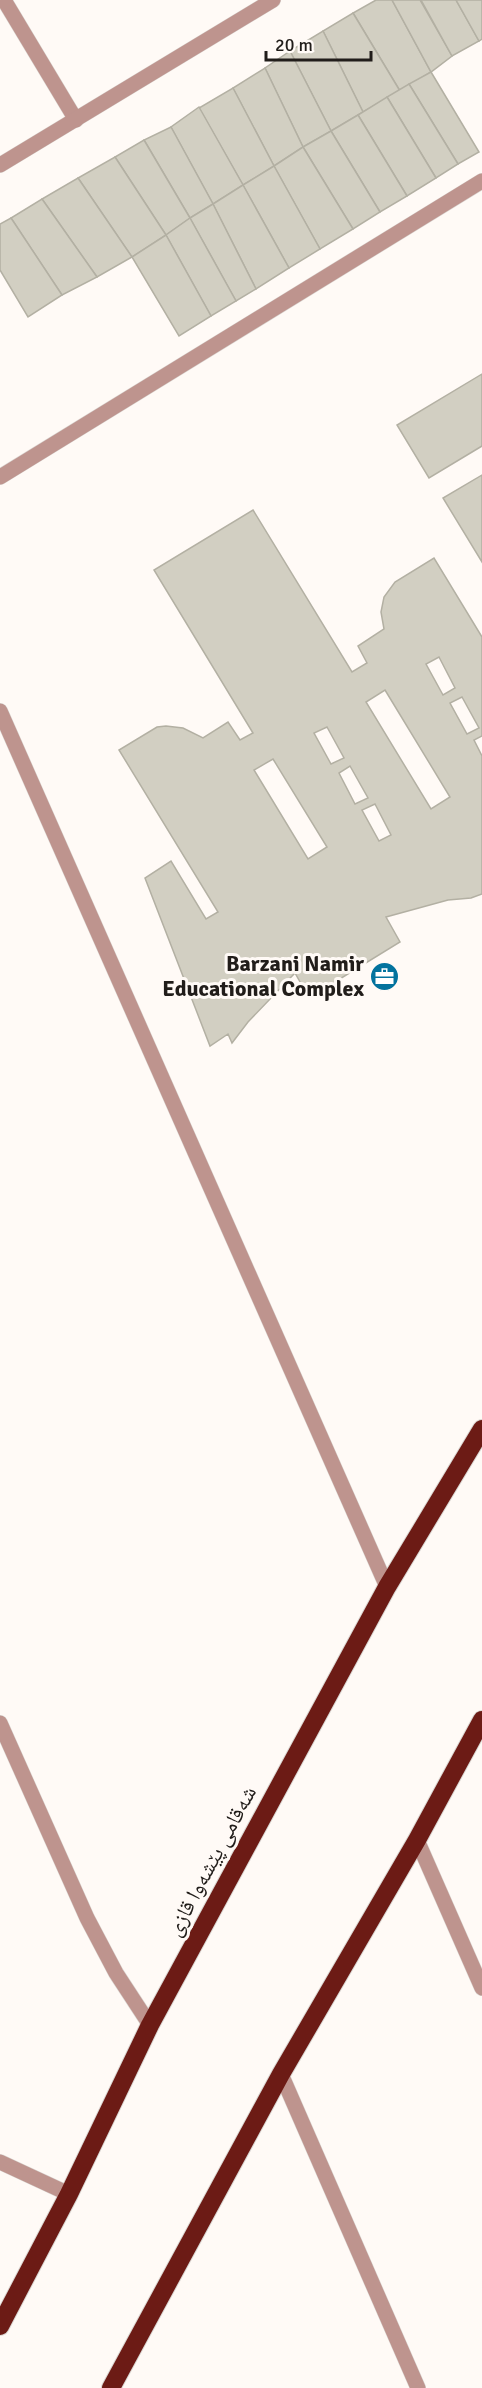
<svg xmlns="http://www.w3.org/2000/svg" width="482" height="2388" viewBox="0 0 482 2388" font-family="Signika,'Noto Naskh Arabic',sans-serif">
  <style>
    .building { fill: #d2cfc2; stroke: #b3b0a3; stroke-width: 1.5; fill-rule: evenodd }
    .lines { fill: none; stroke-linecap: round; stroke-linejoin: round }
    .lane-casing { stroke: #dbd7d3; stroke-width: 16 }
    .street-casing { stroke: #dbd7d3; stroke-width: 16 }
    .highway-casing { stroke: #dbd7d3; stroke-width: 20 }
    .lane { stroke: #be948e; stroke-width: 15 }
    .street { stroke: #be948e; stroke-width: 15 }
    .highway { stroke: #6c1b15; stroke-width: 18 }
    .labels { text-anchor: middle; dominant-baseline: central; stroke-width: 6; stroke-linejoin: round; paint-order: stroke }
    .poi-label { font-size: 22px; font-weight: bold; fill: #211d1a; stroke: #fffaf6; text-anchor: end }
    .street-label { font-size: 22px; fill: #211d1a; stroke: #fffaf6 }
  </style>
  <rect width="100%" height="100%" fill="#fffaf6"/>
  <g class="building">
    <path d="M376 0H392L431 72 400 91 353 13Z"/>
    <path d="M392 0H420L452 56 431 72Z"/>
    <path d="M421 0H456L479 41 452 56Z"/>
    <path d="M456 0H482V39L479 41Z"/>
    <path d="M353 13 400 91 363 112 323 31Z"/>
    <path d="M323 31 363 112 331 131 290 51Z"/>
    <path d="M290 51 331 131 303 147 265 68Z"/>
    <path d="M265 68 303 147 274 166 233 88Z"/>
    <path d="M431 72 479 152 458 164 409 84Z"/>
    <path d="M409 84 458 164 436 178 387 97Z"/>
    <path d="M233 88 274 166 243 185 199 108Z"/>
    <path d="M387 97 436 178 407 196 358 115Z"/>
    <path d="M199 107 243 185 213 204 171 127Z"/>
    <path d="M358 115 407 196 380 212 331 131Z"/>
    <path d="M171 127 213 204 190 218 144 140Z"/>
    <path d="M331 131 380 212 353 229 303 147Z"/>
    <path d="M144 140 190 218 166 235 115 157Z"/>
    <path d="M303 147 353 229 320 249 274 166Z"/>
    <path d="M115 157 166 235 132 257 78 178Z"/>
    <path d="M274 166 320 249 289 268 243 185Z"/>
    <path d="M78 178 132 257 97 277 42 199Z"/>
    <path d="M243 185 289 268 256 289 213 204Z"/>
    <path d="M42 199 97 277 62 295 11 218Z"/>
    <path d="M213 204 256 289 236 301 190 218Z"/>
    <path d="M11 218 62 295 28 317 0 270V224Z"/>
    <path d="M190 218 236 301 211 316 166 235Z"/>
    <path d="M166 235 211 316 179 336 132 257Z"/>
    <path d="M482 374V446L429 478 397 425Z"/>
    <path d="M482 475V562L443 498Z"/>
    <path d="M253 510 352 672 367 663 358 646 384 629 381 612 384 597 395 582 434 558 482 637V736L474 740 482 756V894L471 898 448 900 386 917 400 942 309 998 295 973 248 1022 232 1043 228 1034 210 1046 145 878 171 861 206 919 218 912 119 750 157 727 166 726 183 728 203 738 228 722 240 740 253 733 154 570ZM439 657 455 688 443 695 426 664ZM385 690 450 797 431 809 366 702ZM462 697 479 728 467 734 450 703ZM327 727 344 758 331 764 314 733ZM273 759 327 847 308 859 254 770ZM350 766 368 798 355 804 339 773ZM375 804 391 835 379 841 362 810Z"/>
  </g>
  <g class="lines">
    <defs>
      <path id="lane" d="M0 2162 69 2194"/>
      <g id="street">
        <path d="M4 0 76 120"/>
        <path d="M0 165 273 0"/>
        <path d="M0 477 482 181"/>
        <path d="M0 711 387 1587"/>
        <path d="M0 1723 87 1918 116 1973 150 2025"/>
        <path d="M417 1840 482 1988"/>
        <path d="M281 2074 418 2388"/>
      </g>
      <g id="highway">
        <path d="M0 2326 69 2194 150 2025 387 1587 482 1429"/>
        <path d="M111 2388 281 2074 417 1840 482 1720"/>
      </g>
    </defs>
    <use href="#lane" class="lane-casing"/>
    <use href="#street" class="street-casing"/>
    <use href="#highway" class="highway-casing"/>
    <use href="#lane" class="lane"/>
    <use href="#street" class="street"/>
    <use href="#highway" class="highway"/>
  </g>
  <defs>
    <symbol id="office-disc" viewBox="-11 -11 22 22"><circle r="9.5" fill="#03739e" stroke="#fffaf6"/><path d="M-6-3h4V-5.5h4V-3h4V5H-6ZM-1-4.5V-3h2v-1.5ZM-6 0V1H6V0Z" fill="#fff"/></symbol>
  </defs>
  <g fill-rule="evenodd">
    <use href="#office-disc" x="368" y="960" width="33" height="33"/>
  </g>
  <g class="labels">
    <g class="poi-label">
      <text x="364" y="963">Barzani Namir<tspan x="364" dy="25">Educational Complex</tspan></text>
    </g>
    <g class="street-label">
      <text transform="translate(211 1861) rotate(-62)">شەقامی پێشەوا قازی</text>
    </g>
  </g>
  <path d="M266 51v9h105v-9" fill="none" stroke="#211d1a" stroke-width="3"/>
  <text x="275" y="51" font-size="18" fill="#211d1a" stroke="#fffaf6" stroke-width="4.5" paint-order="stroke">20 m</text>
</svg>
